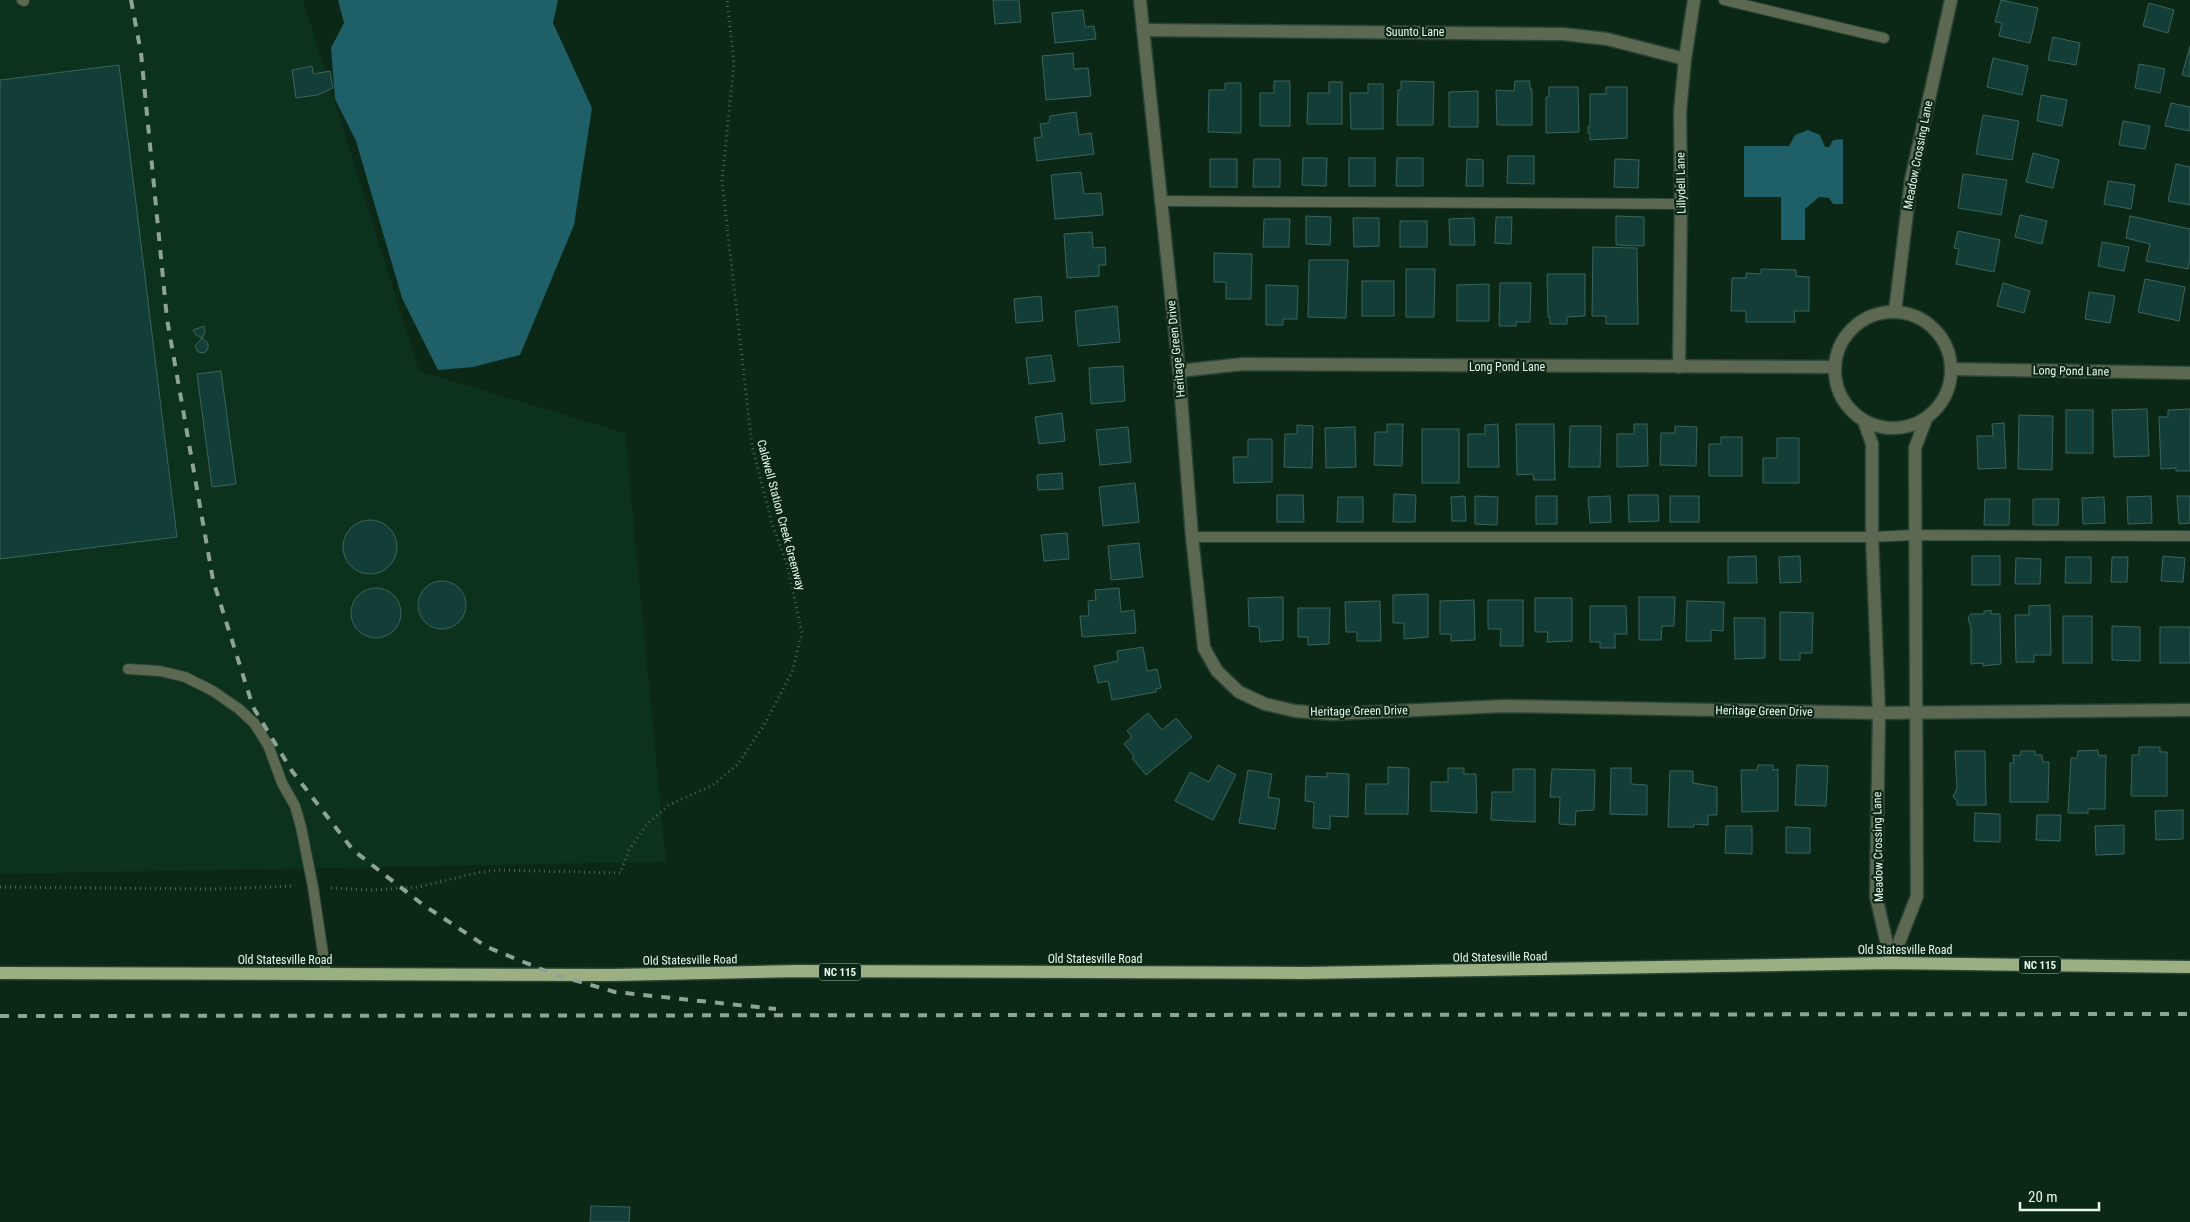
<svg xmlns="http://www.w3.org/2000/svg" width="2190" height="1222" viewBox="0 0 2190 1222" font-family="'Roboto Condensed',sans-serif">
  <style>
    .built { fill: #0c311c }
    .water { fill: #1f5f67 }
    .building { fill: #133d37; stroke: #3c645c }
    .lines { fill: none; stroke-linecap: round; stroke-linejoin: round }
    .service-casing { stroke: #2a4434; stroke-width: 12 }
    .minor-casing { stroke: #2a4434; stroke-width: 15 }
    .primary-casing { stroke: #2a4434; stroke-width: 15 }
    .path { stroke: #4d6657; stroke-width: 3; stroke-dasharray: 1 4; stroke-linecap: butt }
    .service { stroke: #5d6852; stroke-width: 10 }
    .minor { stroke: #5d6852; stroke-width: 12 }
    .primary { stroke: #9ab082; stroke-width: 12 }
    .rail { stroke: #8da395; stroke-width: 4; stroke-dasharray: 9 9; stroke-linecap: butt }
    .labels { text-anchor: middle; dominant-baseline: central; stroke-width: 4.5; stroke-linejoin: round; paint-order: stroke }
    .shield { fill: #0b2716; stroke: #a5b9ac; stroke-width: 1 }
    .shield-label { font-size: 11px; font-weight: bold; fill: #e7f8ec }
    .street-label { font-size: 12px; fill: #e7f8ec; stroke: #0b2716 }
  </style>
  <rect width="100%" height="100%" fill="#0b2716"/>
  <path class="built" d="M0 0H303L419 371 625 433 666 862 0 874Z"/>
  <g class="water">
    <path d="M338 0H558L553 23 592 108 574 225 520 355 473 367 438 370 402 298 356 141 335 99 331 48 344 23Z"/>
    <path d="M1808 130 1820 135 1825 147H1829L1833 140 1843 139V204H1833L1829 198 1819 197 1805 209V240H1781V197H1744V146H1789L1795 135Z"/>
  </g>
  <g class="building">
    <path d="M993 0H1019L1021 22 995 24Z"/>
    <path d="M2001 0 2038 8 2030 43 1999 36 2002 23 1995 22Z"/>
    <path d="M2149 3 2174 10 2168 33 2143 26Z"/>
    <path d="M1083 10 1085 27 1094 26 1096 39 1055 43 1052 13Z"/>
    <path d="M2053 37 2080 43 2076 65 2048 60Z"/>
    <path d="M2190 46V77L2182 75Z"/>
    <path d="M1073 53 1074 69 1088 68 1091 96 1046 100 1042 56Z"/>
    <path d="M1993 58 2028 66 2022 95 1987 87Z"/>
    <path d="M2139 64 2165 69 2160 93 2135 88Z"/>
    <path d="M119 65 177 537 0 559V80Z"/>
    <path d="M312 66 313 74 330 71 333 88 317 95 296 98 292 70Z"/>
    <path d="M1274 81H1290V126H1260V93H1274Z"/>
    <path d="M1401 81 1434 82 1433 125H1397L1398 90H1401Z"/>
    <path d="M1515 81H1530V89H1532V125H1497L1496 90 1514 91Z"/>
    <path d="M1329 82H1342V124H1307L1308 93H1329Z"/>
    <path d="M1225 83H1241V133L1208 132 1209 90H1225Z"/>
    <path d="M1368 84H1383V129H1351L1350 93H1368Z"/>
    <path d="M1549 87H1578L1579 132 1546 133V97H1549Z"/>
    <path d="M1606 87H1627V138L1590 140V133H1588V126H1590V94H1606Z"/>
    <path d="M1478 91V127H1449V92Z"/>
    <path d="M2041 95 2067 100 2062 126 2037 121Z"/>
    <path d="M2171 103 2190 107V131L2165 126Z"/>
    <path d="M1076 112 1079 135 1091 133 1094 154 1037 161 1034 138 1042 137 1040 124 1049 123 1050 116Z"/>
    <path d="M1983 115 2019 121 2012 160 1976 154Z"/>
    <path d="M2123 121 2150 126 2145 149 2119 145Z"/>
    <path d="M2033 153 2059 160 2053 188 2026 182Z"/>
    <path d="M1508 156H1534V184L1507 183Z"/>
    <path d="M1303 158H1327L1326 186 1302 185Z"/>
    <rect x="1349" y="158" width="26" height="28"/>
    <path d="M1397 158H1423V186H1396Z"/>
    <rect x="1210" y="159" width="27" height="28"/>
    <path d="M1254 159H1280V187H1253Z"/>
    <path d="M1467 159 1483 160V186H1466Z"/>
    <path d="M1615 159 1639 160 1638 188 1614 187Z"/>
    <path d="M2176 164 2190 167V205L2168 201Z"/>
    <path d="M1081 172 1084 194 1101 193 1103 215 1055 219 1051 175Z"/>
    <path d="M1963 174 2007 180 2001 215 1958 208Z"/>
    <path d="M2108 181 2135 185 2131 209 2104 204Z"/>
    <path d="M2020 215 2047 221 2042 244 2015 237Z"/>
    <path d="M1306 216 1331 217 1330 245 1306 244Z"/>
    <path d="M1616 216 1644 217V246L1616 245Z"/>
    <path d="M2130 216 2190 229V258L2188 269 2146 261 2150 244 2126 238Z"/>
    <path d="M1496 217H1512L1511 244 1495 243Z"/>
    <path d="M1353 218H1379V246L1354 247Z"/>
    <path d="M1474 218 1475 245H1450L1449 219Z"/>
    <path d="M1264 219H1290L1289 247H1263Z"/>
    <rect x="1400" y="221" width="27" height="26"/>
    <path d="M1958 231 2000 240 1994 272 1956 264 1959 249 1954 248Z"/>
    <path d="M1092 232 1093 248 1105 247 1106 265H1099V276L1067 278 1064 234Z"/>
    <path d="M2102 242 2129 247 2124 271 2098 266Z"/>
    <path d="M1593 247 1637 248 1638 324H1606V316H1592Z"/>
    <path d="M1214 253 1252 254 1251 299H1226V282H1214Z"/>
    <path d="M1309 260H1348L1346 318 1308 317Z"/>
    <path d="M1406 269H1435L1434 317H1406Z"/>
    <path d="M1761 269 1796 270V276L1809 277V311H1794L1795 322H1746V311H1731L1732 278H1746V273L1761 274Z"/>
    <path d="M1547 274H1585V316L1567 317V324H1550V317H1548Z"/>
    <path d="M2145 279 2185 287 2179 321 2138 312Z"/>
    <rect x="1362" y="281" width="32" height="35"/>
    <path d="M1500 283H1531L1530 322H1516V326H1499Z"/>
    <path d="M2003 283 2030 291 2024 313 1997 306Z"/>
    <path d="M1489 284V321H1457V285Z"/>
    <path d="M1266 285 1298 286 1297 319H1283V325H1266Z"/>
    <path d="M2089 292 2115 296 2110 323 2085 319Z"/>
    <path d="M1041 296 1043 321 1016 323 1014 299Z"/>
    <path d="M1117 306 1120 342 1078 346 1075 311Z"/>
    <path d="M204 326 205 332 202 338 196 335 193 330Z"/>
    <path d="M202 338 208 343V349L204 353 198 352 195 346Z"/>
    <path d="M1051 355 1055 381 1029 384 1026 358Z"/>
    <path d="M1123 366 1125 401 1091 404 1089 368Z"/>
    <path d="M221 371 236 484 212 487 197 374Z"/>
    <path d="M2147 409 2149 456 2114 457 2112 410Z"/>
    <path d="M2190 409V471H2176V468L2161 469 2159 417H2168V410Z"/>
    <rect x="2066" y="410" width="27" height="43"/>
    <path d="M1062 413 1065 441 1039 444 1035 417Z"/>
    <path d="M2019 415 2053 416 2052 470 2018 469Z"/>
    <path d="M2004 423 2006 468 1978 469 1977 436H1993L1992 424Z"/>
    <path d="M1387 424H1403L1402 466 1374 465 1375 432H1387Z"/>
    <path d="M1498 424 1499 467H1468V434H1485V425Z"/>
    <path d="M1516 424H1554L1555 480H1534L1533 474 1517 475Z"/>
    <path d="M1634 424H1647L1648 466 1617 467V434H1634Z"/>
    <path d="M1297 425 1313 426 1312 468 1284 467 1285 434H1297Z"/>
    <path d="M1570 426H1601L1600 467H1569Z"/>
    <path d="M1675 426 1697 427 1696 466 1660 465 1661 433H1675Z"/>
    <path d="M1128 427 1131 462 1100 465 1096 430Z"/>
    <path d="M1355 427 1356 467 1326 468 1325 428Z"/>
    <rect x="1422" y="429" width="37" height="54"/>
    <path d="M1721 437H1742V476H1709V444H1721Z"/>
    <path d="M1777 438H1799V483H1763V458H1777Z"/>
    <path d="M1248 439H1272V482L1234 483 1233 457H1248Z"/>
    <path d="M1062 473 1063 489 1038 490 1037 475Z"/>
    <path d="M1135 483 1139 522 1103 526 1099 487Z"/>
    <path d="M1394 494 1416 495 1415 522H1393Z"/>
    <path d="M1277 495H1303L1304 522H1277Z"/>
    <path d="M1628 495H1658L1659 521 1629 522Z"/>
    <path d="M1465 496 1466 521H1452L1451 497Z"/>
    <path d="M1475 496 1498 497 1497 525 1475 524Z"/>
    <rect x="1536" y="496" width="21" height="28"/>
    <path d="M1610 496 1611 522 1590 523 1588 497Z"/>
    <rect x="1670" y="496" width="29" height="26"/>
    <path d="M2151 496 2152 523 2128 524 2127 497Z"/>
    <path d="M2177 496H2190V523L2179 524Z"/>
    <path d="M1338 497H1363V522H1337Z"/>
    <path d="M2104 497 2105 523 2083 524 2082 498Z"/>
    <path d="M1985 499H2010L2009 525H1984Z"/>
    <path d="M2033 499H2059L2058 525H2033Z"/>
    <circle cx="370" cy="547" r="27"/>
    <path d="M1067 533 1069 559 1044 561 1041 535Z"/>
    <path d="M1139 543 1143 577 1111 580 1108 546Z"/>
    <path d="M1756 556 1757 583H1728V557Z"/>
    <path d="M1800 556 1801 582 1780 583 1779 557Z"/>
    <rect x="1972" y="556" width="28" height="29"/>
    <path d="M2163 556 2185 558 2183 582 2161 581Z"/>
    <path d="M2066 557H2091V583H2065Z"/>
    <path d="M2112 557H2128L2127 582H2111Z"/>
    <path d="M2016 558 2041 559 2040 584H2015Z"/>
    <circle cx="442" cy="605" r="24"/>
    <path d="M1119 588 1121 612 1134 610 1136 633 1082 637 1080 616H1089L1088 601 1096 600 1095 590Z"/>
    <circle cx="376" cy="613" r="25"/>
    <path d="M1428 594V637L1404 639V623H1393V595Z"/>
    <path d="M1283 597V640L1260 642 1259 627 1249 626 1248 598Z"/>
    <path d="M1639 597H1675L1674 626H1662L1661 640H1639Z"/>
    <path d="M1535 598H1572V641L1547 642 1548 632H1535Z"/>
    <path d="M1474 600 1475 640 1451 641V634H1440V601Z"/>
    <path d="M1488 600H1523V646H1500L1501 629H1488Z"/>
    <path d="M1380 601 1381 641H1357V632H1346L1345 602Z"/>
    <path d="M1687 601 1724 602 1723 631 1711 630V641H1686Z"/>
    <path d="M2050 605 2051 655H2034V662H2016L2015 615H2029V606Z"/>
    <path d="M1590 606H1626L1627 634H1615V648H1600V642H1590Z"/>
    <path d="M1298 608H1330L1329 644 1308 645V637H1298Z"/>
    <path d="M1991 610V614H2000L2001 664 1983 666V663L1971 664V628L1968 618 1971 614H1984V611Z"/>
    <path d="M1780 612 1813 613 1812 653H1800V660H1780Z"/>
    <rect x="2063" y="616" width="29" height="47"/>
    <path d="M1734 618H1765V658L1735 659Z"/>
    <path d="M2112 626 2140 627V661L2112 660Z"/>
    <rect x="2160" y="627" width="30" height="36"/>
    <path d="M1143 647 1147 671 1157 669 1161 688 1156 689V692L1112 700 1108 681 1098 683 1094 666 1118 661 1117 651Z"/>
    <path d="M1148 713 1162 730 1176 718 1192 737 1146 775 1132 758 1134 756 1124 744 1132 737 1127 731Z"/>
    <path d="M2139 747H2160V752H2167V796H2131L2132 755H2139Z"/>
    <path d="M2098 750 2099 756 2106 755 2105 809H2088V813H2068L2071 758H2077L2078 751Z"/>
    <path d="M1955 751H1985L1986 805H1957V801L1953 797 1957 788Z"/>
    <path d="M2021 751H2035V755H2042L2043 762H2049L2048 802H2010V763H2014L2013 755 2020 756Z"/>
    <path d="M1218 765 1236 775 1213 820 1175 801 1190 772 1209 782Z"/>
    <path d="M1758 765H1773V770L1778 769V811L1742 812 1741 770H1757Z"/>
    <path d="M1797 765 1828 766 1826 806 1795 805Z"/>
    <path d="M1388 767 1409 768 1408 814H1365L1366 784H1388Z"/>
    <path d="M1448 768H1464V774H1476L1477 813 1431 811V782H1448Z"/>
    <path d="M1611 768H1631V784L1647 785V815L1610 814Z"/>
    <path d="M1513 769H1535V822L1491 820 1492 792H1513Z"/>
    <path d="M1552 769 1595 770 1594 810 1576 811 1575 825 1559 824 1560 797H1550Z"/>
    <path d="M1248 770 1272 774 1268 797 1280 799 1275 829 1239 823Z"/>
    <path d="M1670 771H1693V783L1717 787V815H1708V825L1694 824V827H1668Z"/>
    <path d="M1327 773 1349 774 1348 817 1330 816V829L1313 828 1314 802 1305 801 1306 776 1327 777Z"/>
    <path d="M2183 810V839L2156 840 2155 811Z"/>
    <path d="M1975 813 2000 814V842L1974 841Z"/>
    <path d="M2037 815H2061L2060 841 2036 840Z"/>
    <path d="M2124 825V854L2096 855 2095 826Z"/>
    <path d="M1726 826H1752V854L1725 853Z"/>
    <path d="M1786 827 1810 828V853H1786Z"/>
    <path d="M591 1206 630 1207 629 1222H590Z"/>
  </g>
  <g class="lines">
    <defs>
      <g id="service">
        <path d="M22 0 24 1"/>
        <path d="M1724 0 1884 38"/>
        <path d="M1160 201 1681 204"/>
        <path d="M1192 537H1872L1914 535 2190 536"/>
        <path d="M128 669 160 671 185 677 213 691 239 709 254 723 268 745 282 783 295 806 301 827 313 887 326 974"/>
      </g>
      <g id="minor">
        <path d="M1140 0 1179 371 1192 537 1204 648 1217 671 1239 692 1265 704 1295 711 1332 714 1504 706 1879 713 2190 710"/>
        <path d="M1143 30 1563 34 1607 39 1685 59"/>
        <path d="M1895 311 1911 180 1951 0"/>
        <circle cx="1893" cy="370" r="58"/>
        <path d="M1679 367 1681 204 1680 112 1685 59 1694 0"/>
        <path d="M1952 369 2190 373"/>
        <path d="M1179 371 1243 364 1834 367"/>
        <path d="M1864 421 1872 444V537L1879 713 1876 896 1891 962"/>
        <path d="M1891 963 1917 896 1915 448 1926 419"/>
      </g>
      <path id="primary" d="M0 973 613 975 798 971 1304 973 1891 963 2190 967"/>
    </defs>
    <use href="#service" class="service-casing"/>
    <use href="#minor" class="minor-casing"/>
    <use href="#primary" class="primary-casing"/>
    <g class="path">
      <path d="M0 887 211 889 295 886"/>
      <path d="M331 888 373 890 419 887 476 873 498 870 620 873 629 850 647 824 669 805 713 785 738 764 764 725 792 672 802 633 787 564 772 524 752 446 722 181 734 63 727 0"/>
    </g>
    <use href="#service" class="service"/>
    <use href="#minor" class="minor"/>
    <use href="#primary" class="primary"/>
    <g class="rail">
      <path d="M131 0 141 53 167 319 213 580 253 707 292 771 353 850 422 904 487 947 553 974 615 992 776 1009"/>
      <path d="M0 1016 2190 1014"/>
    </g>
  </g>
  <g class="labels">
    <g class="shield">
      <rect x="2019" y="956.5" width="42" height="17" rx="4"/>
      <rect x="819" y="963.5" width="42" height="17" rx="4"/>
    </g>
    <g class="shield-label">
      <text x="2040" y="965">NC 115</text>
      <text x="840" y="972">NC 115</text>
    </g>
    <g class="street-label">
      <text x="1415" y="32">Suunto Lane</text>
      <text transform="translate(1918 155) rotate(-79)">Meadow Crossing Lane</text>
      <text transform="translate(1681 183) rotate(-91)">Lillydell Lane</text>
      <text transform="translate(1176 349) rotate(-96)">Heritage Green Drive</text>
      <text x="1507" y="367">Long Pond Lane</text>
      <text transform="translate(2071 371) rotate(1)">Long Pond Lane</text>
      <text transform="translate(781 515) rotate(75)">Caldwell Station Creek Greenway</text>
      <text transform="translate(1359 711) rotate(-1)">Heritage Green Drive</text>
      <text transform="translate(1764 711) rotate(1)">Heritage Green Drive</text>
      <text transform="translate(1878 847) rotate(-91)">Meadow Crossing Lane</text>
      <text x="1905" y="950">Old Statesville Road</text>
      <text transform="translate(1500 957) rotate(-1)">Old Statesville Road</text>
      <text x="1095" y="959">Old Statesville Road</text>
      <text x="285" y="960">Old Statesville Road</text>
      <text transform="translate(690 960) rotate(-1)">Old Statesville Road</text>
    </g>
  </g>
  <path d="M2020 1202v8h79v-8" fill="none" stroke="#e7f8ec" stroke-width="2.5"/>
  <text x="2028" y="1202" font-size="15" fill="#e7f8ec" stroke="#0b2716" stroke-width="4" paint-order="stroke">20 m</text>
</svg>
